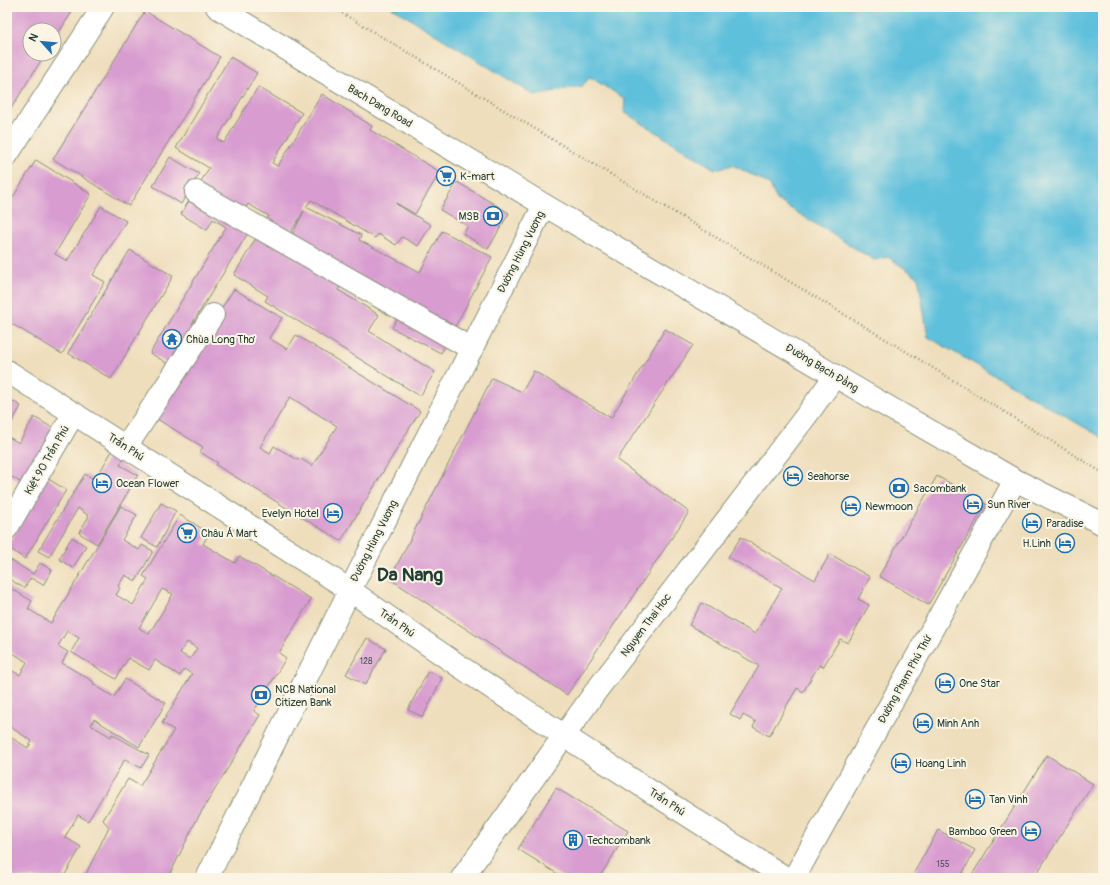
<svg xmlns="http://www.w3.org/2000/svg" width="1110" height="885" viewBox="0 0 1110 885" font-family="Pangolin,sans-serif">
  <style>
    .water { fill: #5ec0dc; stroke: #3e7e88 }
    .building { fill: #d89cd0; fill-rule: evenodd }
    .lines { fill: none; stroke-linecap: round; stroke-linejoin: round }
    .minor-casing { stroke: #868e78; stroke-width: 24 }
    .major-casing { stroke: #868e78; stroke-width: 24 }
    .path { stroke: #868e78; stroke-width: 2.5; stroke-dasharray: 1 3; stroke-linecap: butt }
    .minor { stroke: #fff; stroke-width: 22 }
    .major { stroke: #fff; stroke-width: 22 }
    .labels { text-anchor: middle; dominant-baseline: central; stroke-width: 4; stroke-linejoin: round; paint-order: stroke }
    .number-label { font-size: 9px; fill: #4d555b }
    .street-label { font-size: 11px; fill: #1f3d34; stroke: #fcf5e5 }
    .poi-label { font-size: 11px; fill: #1f3d34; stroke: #fcf5e5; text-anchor: start }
    .town-label { font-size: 19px; font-weight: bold; fill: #1f3d34; stroke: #fcf5e5 }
  </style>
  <rect width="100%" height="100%" fill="#fcf5e5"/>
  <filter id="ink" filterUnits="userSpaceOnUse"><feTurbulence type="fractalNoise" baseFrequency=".025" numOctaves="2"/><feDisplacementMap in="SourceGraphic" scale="8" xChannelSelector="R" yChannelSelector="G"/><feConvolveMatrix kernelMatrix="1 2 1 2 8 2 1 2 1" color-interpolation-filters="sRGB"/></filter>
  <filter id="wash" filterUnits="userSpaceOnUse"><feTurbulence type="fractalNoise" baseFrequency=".012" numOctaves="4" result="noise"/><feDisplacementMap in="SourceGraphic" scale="16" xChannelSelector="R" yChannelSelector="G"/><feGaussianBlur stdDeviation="0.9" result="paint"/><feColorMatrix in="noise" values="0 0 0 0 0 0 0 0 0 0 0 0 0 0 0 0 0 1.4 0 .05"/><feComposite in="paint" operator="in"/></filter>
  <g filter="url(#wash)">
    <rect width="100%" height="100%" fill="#eedebc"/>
    <path class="water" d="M391 7H1103V438L928 337 918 277 888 257 874 260 777 200 769 184 733 165 715 169 624 112 625 99 590 77 582 86 534 95Z"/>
    <g id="blocks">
      <g class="building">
        <path d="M7 7H75L54 40V30H30V54H45L7 115Z"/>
        <path d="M145 11 220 57 129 206 53 159Z"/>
        <path d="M230 57 257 73 217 139 224 143 258 87 302 113 272 163 278 166 322 94 372 126 370 130 440 172 415 214 396 203V204L431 225 418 246 402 237 396 245 378 234 375 238 311 200 306 207 361 235 359 240 420 272 442 231 492 257 441 353 392 328 403 307 290 239 304 211 284 243 345 279 338 290 379 315 369 331 435 372 420 396 265 301 268 296 234 275 269 216 248 204 243 212 256 220 192 324 194 325 170 365 150 353 226 227 213 219 207 230 181 214 209 168 176 148Z"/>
        <path d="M170 157 199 174 181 204 153 186Z"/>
        <path d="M36 160 91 194 55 254 67 261 101 206 126 221 93 275 105 282 62 354 7 321V207Z"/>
        <path d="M457 182 509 213 488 249 463 234 468 226 440 210Z"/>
        <path d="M130 250 173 276 111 379 68 353Z"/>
        <path d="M234 289 282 318 269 338 287 349 296 335 420 411 341 541 216 465 218 463 200 452 203 447 152 416ZM290 397 337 426 312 466 300 458 298 460 274 446 270 453 260 447Z"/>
        <path d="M665 329 693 345 617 460 689 512 567 695 390 579 492 378 522 392 534 371 611 418Z"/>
        <path d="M7 398 21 406 7 431Z"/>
        <path d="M34 417 58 431 25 485 7 474V436L19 443Z"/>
        <path d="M112 451 124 458 120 465 138 475 97 544 79 533 89 516 78 508 49 557 38 551 85 474 95 480Z"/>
        <path d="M42 475 66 490 25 559 7 547 18 528Z"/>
        <path d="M937 476 986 504 928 605 879 576Z"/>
        <path d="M161 503 176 511 157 547 141 538Z"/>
        <path d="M121 506 137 515 122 540 139 550 142 545 153 551 136 581 125 575 118 586 120 588 116 595 133 605 148 579 143 576 180 515 209 533 203 544 235 563 239 556 311 599 279 653 286 658 254 711 260 715 197 819 168 878H84L109 827 103 820 128 779 140 786 174 730 162 723 192 674 184 669 180 676 155 660 149 670 128 658 116 679 71 652 79 638 67 631 58 646 68 652 62 663 94 682 93 684 114 697 125 679 166 703 139 747 94 719 91 725 111 737 112 734 149 755 141 768 125 759 88 821 78 815 65 837 81 847 63 878H7V775L11 768 7 766V735L28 748 32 741 7 725V668L20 675 27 662 7 649V643L11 637 7 635V586L32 601 28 609 51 623ZM162 589 173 594 149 634 139 628ZM187 642 197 648 190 659 180 653Z"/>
        <path d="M72 537 86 546 73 568 59 559Z"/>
        <path d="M741 537 815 580 830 554 870 577 858 599 869 605 848 643 840 639 823 667 819 665 803 692 797 688 769 736 753 727 756 722 743 715 740 720 730 714 759 666 689 625 702 603 755 634 782 588 728 557Z"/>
        <path d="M9 559 33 574 40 563 52 570 43 585 31 578 24 588 7 578V562Z"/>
        <path d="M367 638 386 649 365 685 346 674Z"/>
        <path d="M428 671 442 678 423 717 408 710Z"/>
        <path d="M1047 755 1093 784 1034 878H970Z"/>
        <path d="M556 788 628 831 599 878H564L518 849Z"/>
        <path d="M938 830 975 850 960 878H911Z"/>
      </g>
    </g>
  </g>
  <g filter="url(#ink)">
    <use href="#blocks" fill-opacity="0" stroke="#868e78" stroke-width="1"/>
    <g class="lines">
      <defs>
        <g id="minor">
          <path d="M7 155 103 7"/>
          <path d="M196 192 472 349"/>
          <path d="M126 447 213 315"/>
          <path d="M7 528 74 413"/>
          <path d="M207 878 350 590 544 205"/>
          <path d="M462 878 596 691 806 416 835 376"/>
          <path d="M794 878 1015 480"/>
        </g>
        <g id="major">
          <path d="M217 7 544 205 871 397 1015 480 1103 524"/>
          <path d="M7 371 350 590C491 691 639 784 786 878"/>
        </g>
      </defs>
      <use href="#minor" class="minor-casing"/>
      <use href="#major" class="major-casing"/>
      <path class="path" d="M332 7 917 358 1103 473"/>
      <use href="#minor" class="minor"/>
      <use href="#major" class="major"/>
    </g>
  </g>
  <defs>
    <symbol id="supermarket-ring" viewBox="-11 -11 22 22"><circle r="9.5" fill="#fcf5e5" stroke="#1f6fb2" stroke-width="1.5"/><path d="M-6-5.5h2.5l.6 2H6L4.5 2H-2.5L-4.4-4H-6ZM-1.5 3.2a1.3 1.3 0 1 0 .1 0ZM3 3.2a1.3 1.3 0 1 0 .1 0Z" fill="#1f6fb2"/></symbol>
    <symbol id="bank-ring" viewBox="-11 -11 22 22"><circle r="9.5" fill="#fcf5e5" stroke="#1f6fb2" stroke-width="1.5"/><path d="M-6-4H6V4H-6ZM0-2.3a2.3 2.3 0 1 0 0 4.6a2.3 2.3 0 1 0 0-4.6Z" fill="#1f6fb2"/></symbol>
    <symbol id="temple-ring" viewBox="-11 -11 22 22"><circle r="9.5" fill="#fcf5e5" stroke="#1f6fb2" stroke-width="1.5"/><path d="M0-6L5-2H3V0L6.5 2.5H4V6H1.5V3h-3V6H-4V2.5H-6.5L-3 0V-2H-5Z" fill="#1f6fb2"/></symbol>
    <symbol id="hotel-ring" viewBox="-11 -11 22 22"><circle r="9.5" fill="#fcf5e5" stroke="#1f6fb2" stroke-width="1.5"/><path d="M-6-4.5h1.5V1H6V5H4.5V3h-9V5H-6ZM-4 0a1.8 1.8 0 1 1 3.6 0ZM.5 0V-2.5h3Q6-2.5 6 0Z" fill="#1f6fb2"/></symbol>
    <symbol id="building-ring" viewBox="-11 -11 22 22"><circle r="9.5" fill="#fcf5e5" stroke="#1f6fb2" stroke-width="1.5"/><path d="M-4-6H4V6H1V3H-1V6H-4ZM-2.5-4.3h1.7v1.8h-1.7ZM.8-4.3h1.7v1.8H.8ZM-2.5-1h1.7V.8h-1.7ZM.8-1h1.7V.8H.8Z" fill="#1f6fb2"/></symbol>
  </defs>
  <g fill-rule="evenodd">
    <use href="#supermarket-ring" x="435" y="165" width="22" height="22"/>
    <use href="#bank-ring" x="482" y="205" width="22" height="22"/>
    <use href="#temple-ring" x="161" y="328" width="22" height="22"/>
    <use href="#hotel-ring" x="782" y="465" width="22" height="22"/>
    <use href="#hotel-ring" x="91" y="472" width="22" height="22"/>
    <use href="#bank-ring" x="888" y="477" width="22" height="22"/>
    <use href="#hotel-ring" x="962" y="493" width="22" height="22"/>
    <use href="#hotel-ring" x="840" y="495" width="22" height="22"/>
    <use href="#hotel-ring" x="322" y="502" width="22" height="22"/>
    <use href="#hotel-ring" x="1021" y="512" width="22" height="22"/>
    <use href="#supermarket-ring" x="176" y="522" width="22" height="22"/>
    <use href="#hotel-ring" x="1054" y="532" width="22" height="22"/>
    <use href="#hotel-ring" x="934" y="672" width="22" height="22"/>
    <use href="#bank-ring" x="250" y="684" width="22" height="22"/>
    <use href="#hotel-ring" x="912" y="712" width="22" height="22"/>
    <use href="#hotel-ring" x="890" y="752" width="22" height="22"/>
    <use href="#hotel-ring" x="964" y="788" width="22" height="22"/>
    <use href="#hotel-ring" x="1020" y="820" width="22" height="22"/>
    <use href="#building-ring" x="562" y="829" width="22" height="22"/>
  </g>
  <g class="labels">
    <g class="number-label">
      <text x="366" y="661">128</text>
      <text x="943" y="864">155</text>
    </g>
    <g class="street-label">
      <text transform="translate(380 106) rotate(31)">Bach Dang Road</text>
      <text transform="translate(521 252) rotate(-63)">Đường Hùng Vương</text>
      <text transform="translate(822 368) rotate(31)">Đường Bạch Đằng</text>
      <text transform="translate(126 447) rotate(33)">Trần Phú</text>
      <text transform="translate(47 460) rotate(-60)">Kiệt 90 Trần Phú</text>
      <text transform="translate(374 541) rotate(-63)">Đường Hùng Vương</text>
      <text transform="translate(397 623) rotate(35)">Trần Phú</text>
      <text transform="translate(646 625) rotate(-53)">Nguyen Thai Hoc</text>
      <text transform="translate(905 679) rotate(-61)">Đường Phạm Phú Thứ</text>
      <text transform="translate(667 802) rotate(33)">Trần Phú</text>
    </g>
    <g class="poi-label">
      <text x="460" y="176">K-mart</text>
      <text x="479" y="216" text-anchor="end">MSB</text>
      <text x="186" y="339">Chùa Long Thơ</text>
      <text x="807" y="476">Seahorse</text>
      <text x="116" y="483">Ocean Flower</text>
      <text x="913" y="488">Sacombank</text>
      <text x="987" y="504">Sun River</text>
      <text x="865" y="506">Newmoon</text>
      <text x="319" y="513" text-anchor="end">Evelyn Hotel</text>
      <text x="1046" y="523">Paradise</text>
      <text x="201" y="533">Châu Á Mart</text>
      <text x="1051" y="543" text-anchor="end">H.Linh</text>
      <text x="959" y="683">One Star</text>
      <text x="275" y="689">NCB National<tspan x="275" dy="13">Citizen Bank</tspan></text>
      <text x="937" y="723">Minh Anh</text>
      <text x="915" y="763">Hoang Linh</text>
      <text x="989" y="799">Tan Vinh</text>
      <text x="1017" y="831" text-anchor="end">Bamboo Green</text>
      <text x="587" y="840">Techcombank</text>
    </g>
    <g class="town-label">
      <text x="410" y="575">Da Nang</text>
    </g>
  </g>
  <rect width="1110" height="885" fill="none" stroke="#fcf5e5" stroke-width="24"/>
  <g transform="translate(42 42) rotate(297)"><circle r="19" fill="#fcf5e5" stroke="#a4ab9e"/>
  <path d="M0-3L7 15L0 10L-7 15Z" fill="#1f6fb2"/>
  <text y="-6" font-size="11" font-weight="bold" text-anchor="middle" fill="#1f3d34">N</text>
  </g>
</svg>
